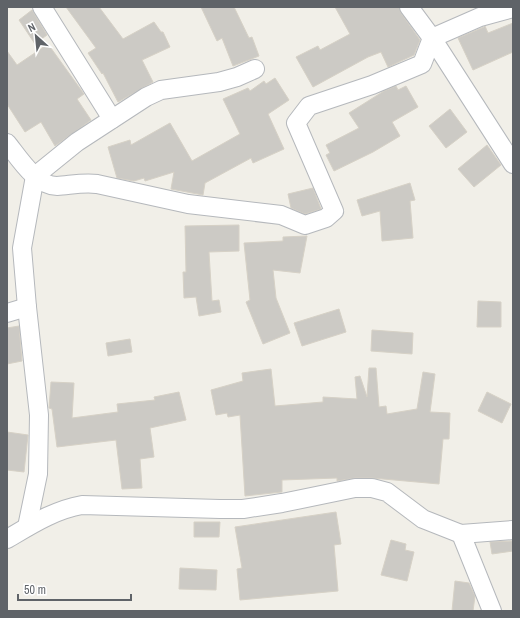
<svg xmlns="http://www.w3.org/2000/svg" width="520" height="618" viewBox="0 0 520 618" font-family="'Archivo Narrow',sans-serif">
  <style>
    .building { fill: #cccac5; stroke: #d6d1c6 }
    .lines { fill: none; stroke-linecap: round; stroke-linejoin: round }
    .minor-casing { stroke: #b5b8bc; stroke-width: 20 }
    .minor { stroke: #fff; stroke-width: 18 }
  </style>
  <rect width="100%" height="100%" fill="#f1efe8"/>
  <g class="building">
    <path d="M66 7H99L123 39 154 22 161 32H163L170 47 142 60 153 82 118 102 103 73 102 74 88 53 96 48Z"/>
    <path d="M201 7H234L249 38 252 37 259 56 233 66 222 38 217 41Z"/>
    <path d="M335 7H399L401 13 420 40 414 55 388 67 381 52 368 57 313 87 296 57 318 46 320 50 350 34Z"/>
    <path d="M32 10 47 35 35 44 19 20Z"/>
    <path d="M513 23V52L473 70 458 38 484 27 485 26 488 33Z"/>
    <path d="M48 44 84 94 77 99 91 120 55 146 41 122 25 132 7 104V51L17 65Z"/>
    <path d="M275 78 289 100 268 114 284 149 253 163 251 158 205 183 203 195 171 189 174 172 145 181 144 178 134 181 117 178 108 147 130 140 131 145 170 123 192 161 240 134 223 99 248 88 250 91 264 81 266 84Z"/>
    <path d="M396 86 398 90 406 86 418 107 392 122 400 136 373 152 334 171 326 155 330 153 326 145 359 128 349 113 384 91Z"/>
    <path d="M450 109 467 132 446 148 429 126Z"/>
    <path d="M487 145 501 165 474 187 458 169Z"/>
    <path d="M410 183 415 200 410 201 413 238 382 241 380 211 362 216 357 200Z"/>
    <path d="M313 188 321 209 305 214 291 208 288 194Z"/>
    <path d="M239 225V251L209 252 212 301 219 300 221 312 199 316 196 297 184 298 183 272H186L185 226Z"/>
    <path d="M307 236 300 273 273 270 276 298 290 333 263 344 246 302 250 300 244 243 283 241V237Z"/>
    <path d="M478 301 501 302V327H477Z"/>
    <path d="M339 309 346 332 302 346 294 323Z"/>
    <path d="M19 326 22 361 7 364V328Z"/>
    <path d="M372 330 413 333 412 354 371 351Z"/>
    <path d="M130 339 132 352 108 356 106 343Z"/>
    <path d="M369 368H376L379 407 386 406 387 414 417 409 423 372 435 374 430 412 450 413 449 439H443L439 484 372 478H355L337 481V478L282 480V492L245 496 240 415 228 417 227 413 216 415 211 390 243 381 242 373 271 369 275 406 323 402V397L357 399 355 377 360 376 367 397Z"/>
    <path d="M51 382 74 383 72 418 118 412 117 404 155 400 154 397 179 392 186 420 150 428 154 457 140 459 142 488 122 489 116 440 57 447 52 409 49 408Z"/>
    <path d="M487 392 511 404 502 423 478 411Z"/>
    <path d="M7 432 28 435 24 472 7 470Z"/>
    <path d="M336 512 341 544 334 545 338 591 240 600 237 569 242 568 235 527Z"/>
    <path d="M194 522H220L219 537H194Z"/>
    <path d="M391 540 406 544 405 550 414 552 407 581 381 575Z"/>
    <path d="M513 541V551L492 554 490 542Z"/>
    <path d="M180 568 217 570 216 590 179 589Z"/>
    <path d="M455 581 469 583 475 596 473 611H452Z"/>
  </g>
  <g class="lines">
    <defs>
      <g id="minor">
        <path d="M42 7 112 119"/>
        <path d="M409 7 432 38 480 17 513 8"/>
        <path d="M7 143C19 158 36 186 57 186 71 185 84 182 97 184L188 204 281 215 305 225 326 218 334 211 296 123 309 106 372 85 422 64 432 38 513 164"/>
        <path d="M7 313 27 307"/>
        <path d="M27 527 38 474 39 415 27 307 22 248 35 176 77 142 146 97 161 90 219 82 237 77 255 69"/>
        <path d="M461 534 492 611"/>
        <path d="M7 539C31 525 54 510 82 505L220 509H243L282 503 355 488H372L387 492 423 519 461 534 513 530"/>
      </g>
    </defs>
    <use href="#minor" class="minor-casing"/>
    <use href="#minor" class="minor"/>
  </g>
  <rect width="520" height="618" fill="none" stroke="#5f6368" stroke-width="16"/>
  <g transform="translate(36 36) rotate(333)" stroke="#ffffff" stroke-width="3" paint-order="stroke">
  <path d="M0-3L7 15L0 10L-7 15Z" fill="#5f6368"/>
  <text y="-6" font-size="11" font-weight="bold" text-anchor="middle" fill="#5f6368">N</text>
  </g>
  <path d="M18 594v6h113v-6" fill="none" stroke="#5f6368" stroke-width="2"/>
  <text x="24" y="594" font-size="12" fill="#5f6368" stroke="#ffffff" stroke-width="3" paint-order="stroke">50 m</text>
</svg>
